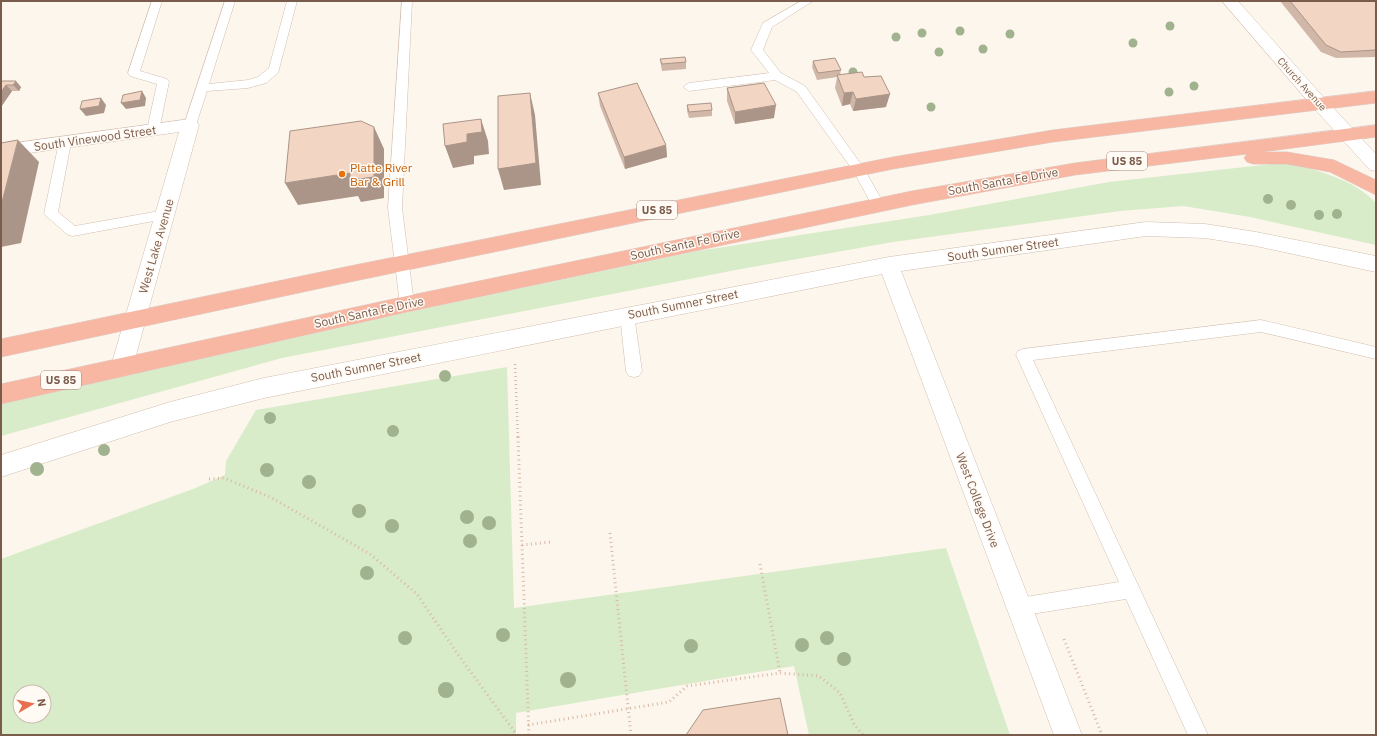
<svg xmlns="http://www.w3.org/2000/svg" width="1377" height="736" viewBox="0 0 1377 736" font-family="'IBM Plex Sans',sans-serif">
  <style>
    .green { fill: #d8ecc9; fill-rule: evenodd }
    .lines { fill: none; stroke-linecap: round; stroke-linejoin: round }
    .lane-casing { stroke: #d1beb0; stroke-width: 1 }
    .street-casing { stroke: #d1beb0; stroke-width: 1 }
    .secondary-casing { stroke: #d6c0b0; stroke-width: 1 }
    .highway-casing { stroke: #dad1cd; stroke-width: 1 }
    .path-far1 { stroke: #d9b8a5; stroke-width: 2.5; stroke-dasharray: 1 3; stroke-linecap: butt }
    .path { stroke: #d9b8a5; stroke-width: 3; stroke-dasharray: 1 3.5; stroke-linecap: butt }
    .lane { fill: #fff; fill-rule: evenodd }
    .street { fill: #fff; fill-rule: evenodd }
    .secondary { fill: #fff; fill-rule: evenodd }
    .highway { fill: #f7b7a3; fill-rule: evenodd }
    .tree { fill: #a0b28e }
    .wall { fill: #d1b7a8 }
    .shaded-wall { fill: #aa9588 }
    .building { fill: #f3d5c3; stroke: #aa9588 }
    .food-dot { fill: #e8710a; stroke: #fffaf3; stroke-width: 1.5 }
    .labels { text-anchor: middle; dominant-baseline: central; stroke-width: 3; stroke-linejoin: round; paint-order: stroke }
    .far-street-label { font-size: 10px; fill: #7a5c4d; stroke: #fffaf3 }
    .shield { fill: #fffaf3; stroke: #a28b7f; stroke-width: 1 }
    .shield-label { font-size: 11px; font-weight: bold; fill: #7a5c4d }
    .street-label { font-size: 12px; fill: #7a5c4d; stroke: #fffaf3 }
    .food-label { font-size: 12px; fill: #c56008; stroke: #fffaf3; text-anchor: start }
  </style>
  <rect width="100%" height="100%" fill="#fdf6ec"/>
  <g class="green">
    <path d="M1289 162C1319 172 1354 179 1376 203V245L1250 217 1183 206 1120 211 893 242 741 269 282 358 1 436V404L418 310 698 251 929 215 1109 182Z"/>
    <path d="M507 367 514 608 946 548 1010 735H809L794 666 516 713V735H1V559L193 489 225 475 226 461 256 410ZM20 692H44V716H20Z"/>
  </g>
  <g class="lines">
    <defs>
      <g id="lane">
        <path d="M152 1H162L140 71 167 79 169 82 159 130 157 133H149L147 130 157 84 130 76 128 73Z"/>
        <path d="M225 1H235L209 84 248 80 258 77 269 68 287 1H297L278 73 266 83 248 88 207 91 196 125 194 128H186L184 125Z"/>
        <path d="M402 1H412L402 208 414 304 412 308 407 310 402 308 400 304 388 208Z"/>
        <path d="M801 1H813L772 27 763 50 781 73 805 86 863 167 884 204 883 207H873L854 172 797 92 775 80 689 91 683 87 689 83 769 73 751 50 763 23Z"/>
        <path d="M65 138 69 139 71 142 58 212 75 226 165 210 170 212 172 215 170 218 73 236 68 235 44 214 59 142 61 139Z"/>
        <path d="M627 309 632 311 634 315 642 371 639 376 634 377 629 376 626 371 620 315 622 311Z"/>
        <path d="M1261 320 1376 347V359L1261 332 1033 360 1208 735H1188L1126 599 1019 616 1013 613 1010 607 1013 601 1019 598 1119 582 1016 355 1018 351 1023 349Z"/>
      </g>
      <g id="street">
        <path d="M1222 1H1238L1325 99 1328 103 1325 107 1319 109 1313 107Z"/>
        <path d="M190 119 196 121 199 125 133 366 130 373 122 375 114 373 111 366 179 132 1 157V145Z"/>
        <path d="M1146 222 1205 224 1256 232 1376 256V272L1256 246 1205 238 1146 236 901 271 1082 735H1054L882 274 264 398 170 422 1 477V455L170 402 264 378 889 257Z"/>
      </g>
      <path id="secondary" d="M1319 97 1325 99 1376 154V171L1370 170 1313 107 1310 103 1313 99Z"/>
      <g id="highway">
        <path d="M1376 91V103L1053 142 893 169 345 283 1 357V339L345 267 893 157 1053 130Z"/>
        <path d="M1376 125V137L1262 152H1287L1334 160 1376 180V195L1330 172 1287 164H1253L1247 162 1244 158 1247 154 1075 175 912 205 407 312 1 404V384L407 296 912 191 1075 163Z"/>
      </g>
    </defs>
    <use href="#lane" class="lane-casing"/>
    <use href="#street" class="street-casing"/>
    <use href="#secondary" class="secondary-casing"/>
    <use href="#highway" class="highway-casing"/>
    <path class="path-far1" d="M515 364 518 438"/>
    <g class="path">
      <path d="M518 437 529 735"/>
      <path d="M209 479 224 478 270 497 370 554 417 594 459 656 517 735"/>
      <path d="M610 533 631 735"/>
      <path d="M522 545 551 542"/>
      <path d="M760 564 780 673"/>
      <path d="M1064 639 1102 735"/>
      <path d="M528 725 669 702 687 686 780 673 819 676 840 693 854 724 863 735"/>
    </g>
    <use href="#lane" class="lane"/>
    <use href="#street" class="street"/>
    <use href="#secondary" class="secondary"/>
    <use href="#highway" class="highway"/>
  </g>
  <g class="tree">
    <circle cx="1170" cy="26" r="4.5"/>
    <circle cx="960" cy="31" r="4.5"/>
    <circle cx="922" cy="33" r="4.5"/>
    <circle cx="1010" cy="34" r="4.5"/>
    <circle cx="896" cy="37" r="4.5"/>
    <circle cx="1133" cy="43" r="4.5"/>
    <circle cx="983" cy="49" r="4.5"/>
    <circle cx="939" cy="52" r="4.5"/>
    <circle cx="853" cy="72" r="4.5"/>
    <circle cx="1194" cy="86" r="4.5"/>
    <circle cx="1169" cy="92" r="4.5"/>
    <circle cx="931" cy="107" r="4.5"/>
    <circle cx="1268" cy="199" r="5"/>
    <circle cx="1291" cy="205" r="5"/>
    <circle cx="1337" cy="214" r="5"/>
    <circle cx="1319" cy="215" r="5"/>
    <circle cx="445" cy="376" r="6"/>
    <circle cx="270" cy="418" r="6"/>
    <circle cx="393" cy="431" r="6"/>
    <circle cx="104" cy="450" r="6"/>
    <circle cx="37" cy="469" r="7"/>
    <circle cx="267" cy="470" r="7"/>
    <circle cx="309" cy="482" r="7"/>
    <circle cx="359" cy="511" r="7"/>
    <circle cx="467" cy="517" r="7"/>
    <circle cx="489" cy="523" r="7"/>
    <circle cx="392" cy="526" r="7"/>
    <circle cx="470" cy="541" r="7"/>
    <circle cx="367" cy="573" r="7"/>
    <circle cx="503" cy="635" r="7"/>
    <circle cx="405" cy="638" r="7"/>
    <circle cx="827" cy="638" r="7"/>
    <circle cx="802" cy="645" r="7"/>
    <circle cx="691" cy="646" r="7"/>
    <circle cx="844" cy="659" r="7"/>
    <circle cx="568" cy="680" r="8"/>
    <circle cx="446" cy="690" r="8"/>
  </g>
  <g class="wall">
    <path d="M1280 1H1376V57L1336 58 1321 52Z"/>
    <path d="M660 59 686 62V69L662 71 661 66Z"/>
    <path d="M813 61 841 70 840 75 864 77 886 107 853 111 850 104 842 106 835 88 837 77 817 80 812 67Z"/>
    <path d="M1 81 21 87 19 91H12L1 107Z"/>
    <path d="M727 88 774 118 735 124 727 101Z"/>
    <path d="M598 93 666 145 667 157 625 169 600 106Z"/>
    <path d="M687 105 712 110V116L689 118 687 111Z"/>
  </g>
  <g class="shaded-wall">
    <path d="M16 81 21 87 19 91 13 85Z"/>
    <path d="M6 85 12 91 1 107V92Z"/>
    <path d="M142 91 146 98 145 106 126 109 121 103Z"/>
    <path d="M853 92 850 104 842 106 844 93Z"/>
    <path d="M530 93 535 115 541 185 504 190 498 169Z"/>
    <path d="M890 94 886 107 853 111 856 99Z"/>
    <path d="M101 98 106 105 104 113 86 116 80 109Z"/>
    <path d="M776 105 774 118 735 124V112Z"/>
    <path d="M481 119 488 141 489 154 474 156V164L453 168 445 146Z"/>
    <path d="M374 127 384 149V198L361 202 358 196 298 205 285 183 350 173Z"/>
    <path d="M18 140 39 162 21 243 1 247V206Z"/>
    <path d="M666 145 667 157 625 169 624 157Z"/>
  </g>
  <g class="building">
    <path d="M1290 1H1376V50L1341 52 1326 45Z"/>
    <path d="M685 57 686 62 662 64 660 59Z"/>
    <path d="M835 58 841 70 818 73 813 61Z"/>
    <path d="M862 72 864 77 881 76 890 94 856 99 853 92 844 93 837 75Z"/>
    <path d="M1 81H16L13 85H6L1 92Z"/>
    <path d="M637 83 666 145 624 157 598 93Z"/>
    <path d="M764 83 776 105 735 112 727 88Z"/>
    <path d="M142 91 140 100 121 103 123 95Z"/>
    <path d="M530 93 536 163 498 169V96Z"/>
    <path d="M101 98 99 106 80 109 82 101Z"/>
    <path d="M711 103 712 110 689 112 687 105Z"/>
    <path d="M481 119 482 132 467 134V142L445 146 443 124Z"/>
    <path d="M361 121 374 127V177L350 180V173L285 183 290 131Z"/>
    <path d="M18 140 1 206V143Z"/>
    <path d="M780 698 788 735H686L703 710Z"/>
  </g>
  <circle class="food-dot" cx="342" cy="174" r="4"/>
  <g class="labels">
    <g class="far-street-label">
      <text transform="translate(1302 84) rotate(48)">Church Avenue</text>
    </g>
    <g class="shield">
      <rect x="1107" y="152" width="40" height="18" rx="3"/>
      <rect x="637" y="201" width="40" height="18" rx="3"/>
      <rect x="41" y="371" width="40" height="18" rx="3"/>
    </g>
    <g class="shield-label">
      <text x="1127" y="161">US 85</text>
      <text x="657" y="210">US 85</text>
      <text x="61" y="380">US 85</text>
    </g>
    <g class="street-label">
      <text transform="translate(95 138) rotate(-8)">South Vinewood Street</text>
      <text transform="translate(1003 181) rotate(-10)">South Santa Fe Drive</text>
      <text transform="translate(685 244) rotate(-12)">South Santa Fe Drive</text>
      <text transform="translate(156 246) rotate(-74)">West Lake Avenue</text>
      <text transform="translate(1003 249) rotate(-8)">South Sumner Street</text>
      <text transform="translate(683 304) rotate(-11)">South Sumner Street</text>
      <text transform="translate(369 312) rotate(-12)">South Santa Fe Drive</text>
      <text transform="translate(366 367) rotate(-11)">South Sumner Street</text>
      <text transform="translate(978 500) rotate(69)">West College Drive</text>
    </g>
    <g class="food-label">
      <text x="350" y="167">Platte River<tspan x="350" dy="14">Bar &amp; Grill</tspan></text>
    </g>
  </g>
  <rect width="1377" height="736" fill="none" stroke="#7a5c4d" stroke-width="4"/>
  <g transform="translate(32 704) rotate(81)"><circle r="19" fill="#fffaf3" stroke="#cabbb1"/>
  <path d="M0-3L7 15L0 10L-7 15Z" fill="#e76f51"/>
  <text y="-6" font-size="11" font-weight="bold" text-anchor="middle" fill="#7a5c4d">N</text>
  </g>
</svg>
